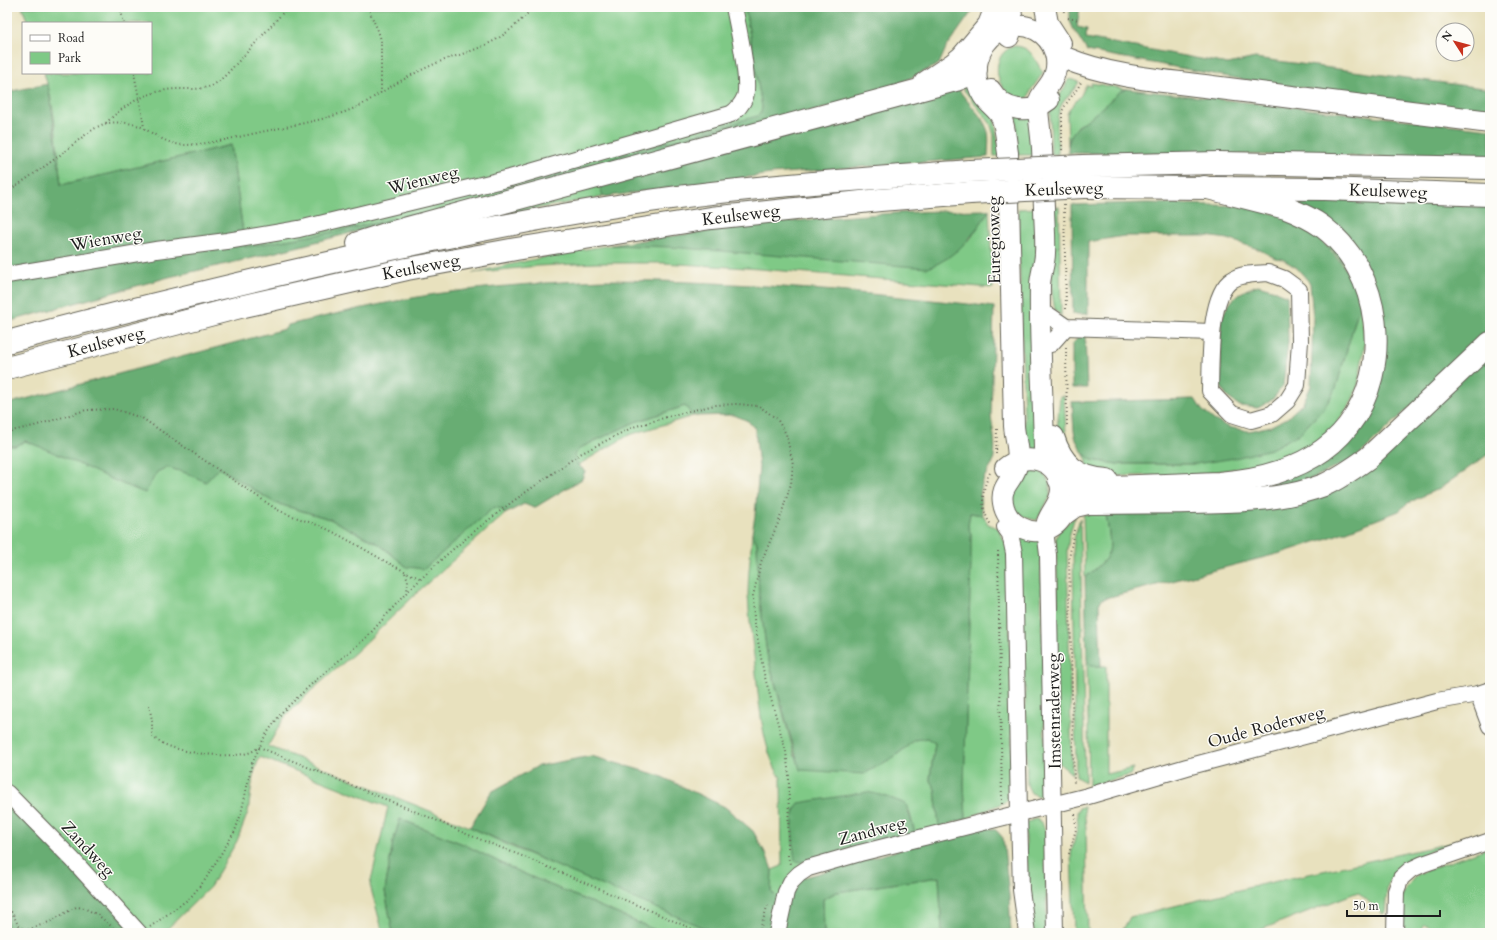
<svg xmlns="http://www.w3.org/2000/svg" width="1497" height="940" viewBox="0 0 1497 940" font-family="Cardo,serif">
  <style>
    .green { fill: #7fc986; stroke: #4e7251 }
    .forest { fill: #67ad73; stroke: #426448 }
    .lines { fill: none; stroke-linecap: round; stroke-linejoin: round }
    .minor-casing { stroke: #636155; stroke-width: 18 }
    .major-casing { stroke: #636155; stroke-width: 22 }
    .highway-casing { stroke: #636155; stroke-width: 24 }
    .path { stroke: #636155; stroke-width: 2; stroke-dasharray: 1 3; stroke-linecap: butt }
    .minor { stroke: #fff; stroke-width: 16 }
    .major { stroke: #fff; stroke-width: 20 }
    .highway { stroke: #fff; stroke-width: 22 }
    .highway-bridge-casing { stroke: #636155; stroke-width: 24; stroke-linecap: butt }
    .highway-bridge { stroke: #fff; stroke-width: 22 }
    .labels { text-anchor: middle; dominant-baseline: central; stroke-width: 3; stroke-linejoin: round; paint-order: stroke }
    .street-label { font-size: 17px; fill: #1c1c1c; stroke: #fdfcf7 }
  </style>
  <rect width="100%" height="100%" fill="#fdfcf7"/>
  <filter id="ink" filterUnits="userSpaceOnUse"><feTurbulence type="fractalNoise" baseFrequency=".025" numOctaves="2"/><feDisplacementMap in="SourceGraphic" scale="8" xChannelSelector="R" yChannelSelector="G"/><feConvolveMatrix kernelMatrix="1 2 1 2 8 2 1 2 1" color-interpolation-filters="sRGB"/></filter>
  <filter id="wash" filterUnits="userSpaceOnUse"><feTurbulence type="fractalNoise" baseFrequency=".012" numOctaves="4" result="noise"/><feDisplacementMap in="SourceGraphic" scale="16" xChannelSelector="R" yChannelSelector="G"/><feGaussianBlur stdDeviation="0.9" result="paint"/><feColorMatrix in="noise" values="0 0 0 0 0 0 0 0 0 0 0 0 0 0 0 0 0 1.4 0 .05"/><feComposite in="paint" operator="in"/></filter>
  <g filter="url(#wash)">
    <rect width="100%" height="100%" fill="#e8e1be"/>
    <g class="green">
      <path d="M22 7H745L762 107 761 113 757 117 558 173 544 178 538 187 421 215H409L344 230 245 247 231 145 61 185C57 148 56 108 44 73H151V23H28Z"/>
      <path d="M1015 46C1033 47 1035 61 1043 73L1031 90 1028 98C996 103 985 54 1015 46Z"/>
      <path d="M970 79 994 115 1000 156H994V135L990 123 960 85Z"/>
      <path d="M1070 79 1079 82C1074 91 1067 96 1062 104 1054 118 1058 138 1058 154H1051L1050 113 1052 106 1064 89 1067 81Z"/>
      <path d="M1091 83 1127 89 1121 91 1090 118 1078 126 1069 139 1068 146 1067 114 1070 108 1081 95 1086 85 1091 86Z"/>
      <path d="M1031 113 1035 155H1018L1016 115Z"/>
      <path d="M599 183 603 197 417 229Z"/>
      <path d="M1051 207H1059L1061 316 1055 310 1052 293Z"/>
      <path d="M1036 208 1040 450 1025 453 1018 209Z"/>
      <path d="M989 210 993 288 747 268 663 263H596L537 266 472 273 563 253 611 245 956 251 971 238Z"/>
      <path d="M1360 303 1365 343 1358 385 1352 401 1332 431 1308 450 1288 459 1266 464 1193 475 1112 476 1087 468V460L1083 453 1092 460 1117 464H1195L1299 434 1324 408 1336 388Z"/>
      <path d="M1060 396H1064L1066 435 1071 447 1079 460 1080 465 1057 430Z"/>
      <path d="M685 406 693 416 629 435 578 465 573 455 580 448 635 422Z"/>
      <path d="M25 441 48 449 127 486 167 467 186 473 219 468 275 503 330 519 379 544 407 567 424 568 494 507 502 509 505 514 422 588 357 651 312 690 284 718 268 746 470 827 512 847 716 933H662L513 869 463 844 400 819 393 842 385 891 393 933H383L370 885 388 807 260 757 256 766 253 777 248 812 237 841 210 887 163 933H7V446H16Z"/>
      <path d="M1026 468 1040 471 1047 478 1050 485V497L1037 520C1022 519 1007 507 1013 490 1016 483 1022 475 1026 468Z"/>
      <path d="M1105 508C1106 519 1112 542 1109 552 1105 563 1093 570 1085 578L1083 515Z"/>
      <path d="M970 513 983 515 988 524 998 528 1008 549 1013 791 1009 798 1005 802 966 819 964 785 971 535 968 526Z"/>
      <path d="M1075 516 1069 537 1067 552 1072 774 1061 765 1059 762 1053 635 1058 602 1056 538 1059 531Z"/>
      <path d="M1080 518 1085 776V782L1076 777 1073 553 1074 539Z"/>
      <path d="M1016 532 1040 537 1046 793 1039 796 1031 793 1027 785 1024 637 1017 572Z"/>
      <path d="M752 533 757 543 759 594 767 654 795 757H894L915 740 927 738 935 743 930 778 935 789 939 827 915 833 909 810 795 809 793 839 803 862 781 901 771 891 772 870 782 866 781 778C761 749 759 698 755 664 752 641 749 617 748 594 748 574 751 553 752 533Z"/>
      <path d="M1087 662 1092 666H1106V774L1134 768 1130 775 1089 786Z"/>
      <path d="M1084 806 1086 829 1088 933H1074L1071 854 1078 825 1077 812 1079 808Z"/>
      <path d="M1036 819C1041 821 1044 825 1045 831L1047 933H1031L1025 824 1027 822Z"/>
      <path d="M1469 839C1445 847 1395 857 1388 885 1386 893 1386 904 1385 913L1382 914 1358 892 1252 933H1121L1130 917 1259 885Z"/>
      <path d="M1490 847V933H1440L1424 924 1418 933H1404L1401 898 1406 888 1417 874Z"/>
      <path d="M939 877 942 933H824L823 899 837 892Z"/>
    </g>
    <g class="forest">
      <path d="M745 7H975L946 48 939 64 880 93 538 187 544 178 558 173 757 116 761 113 762 107Z"/>
      <path d="M1070 7H1080L1077 27 1087 29 1086 38 1228 64 1255 58 1490 89V114L1240 79 1087 51 1073 28 1070 21Z"/>
      <path d="M48 84 54 124 61 185 231 145 245 247 344 230 409 215H421L257 257 169 277 7 322V92Z"/>
      <path d="M956 85C964 100 982 114 987 129 990 135 988 149 988 157L771 174 603 197 599 183Z"/>
      <path d="M1127 89 1490 129V159L1287 155 1068 153C1068 131 1077 128 1092 116 1102 108 1111 99 1121 91Z"/>
      <path d="M1288 198 1397 202 1490 207V329L1448 367 1423 395 1356 458 1289 489 1236 488 1353 431 1377 303Z"/>
      <path d="M1148 203 1243 206 1284 216 1312 232 1324 243 1343 265 1357 288 1360 303 1336 388 1324 408 1299 434 1271 449 1235 458 1195 464H1117L1092 460 1083 453 1076 440 1074 431 1072 402 1195 399 1202 410 1214 420 1228 427 1248 431 1271 426 1287 418 1303 403 1311 386 1313 318 1310 283 1297 268 1282 259 1275 258 1258 249 1228 239 1205 236H1124L1088 242V314H1073L1072 205Z"/>
      <path d="M989 210C974 236 956 257 928 268L671 247 611 245C735 226 862 211 989 210Z"/>
      <path d="M605 280C735 281 865 292 994 307L991 416C993 430 997 448 993 462 991 467 988 471 985 476 979 489 979 502 983 515L970 513 968 526 971 535V563L964 785 966 819 939 827 935 789 930 778 935 743 927 738 915 740 894 757 864 774 800 770 767 654 759 594 757 543 752 533 755 516 759 467 755 429 748 421 734 415 693 416 685 406 635 422 580 448 574 455 578 465 585 471 582 479 534 508 524 504 505 514 502 509 494 507 424 569 407 567 379 544 330 519 275 503 219 468 206 482 186 473 167 467 157 472 145 493C104 478 66 456 25 441L16 446H7V404L285 329 288 325C339 313 390 301 442 293 496 286 550 282 605 280Z"/>
      <path d="M1258 285 1272 289 1287 296 1288 342 1283 386 1272 400 1258 408 1240 406 1227 397 1221 386V320C1228 301 1239 291 1258 285Z"/>
      <path d="M1085 335 1087 388H1072V344L1077 339 1076 336Z"/>
      <path d="M1490 351V453L1442 487 1408 503 1399 511 1331 537 1281 553 1102 599 1099 604 1101 666H1091L1087 661 1085 578C1093 570 1105 563 1109 552 1112 541 1106 519 1105 508L1315 494Z"/>
      <path d="M591 756 658 775 725 807 753 831 767 856 772 870 771 891 781 901 774 933H716L568 871 470 827 491 792 538 766Z"/>
      <path d="M867 792 885 796 906 804 915 833 803 862 795 861C793 844 789 817 799 803Z"/>
      <path d="M7 801 135 933H7Z"/>
      <path d="M400 819 463 844 513 869 662 933H393L385 891 393 842Z"/>
      <path d="M982 826 996 830 1003 838 1009 895 1011 933H942L939 877 837 892 823 899 824 933H781L784 902 802 878Z"/>
    </g>
  </g>
  <g filter="url(#ink)">
    <g class="lines">
      <defs>
        <g id="minor">
          <path d="M1268 273 1284 279 1299 290 1300 341 1297 385 1287 401 1272 414 1251 420 1232 414 1210 391C1211 365 1208 295 1232 280 1242 273 1257 274 1268 273Z"/>
          <path d="M7 275 156 250 227 241 299 229 510 178 731 114C737 110 742 104 745 97 750 80 738 27 734 7"/>
          <path d="M1050 316 1066 327 1212 332"/>
          <path d="M1051 344 1066 327"/>
          <path d="M1005 527 1010 534 1014 553 1019 813 1021 890 1027 933"/>
          <path d="M1045 530 1048 555 1055 933"/>
          <path d="M1478 694 1490 726"/>
          <path d="M7 793 73 860 139 933"/>
          <path d="M777 933 786 892 791 882 799 874 808 868 860 853 1088 796 1187 767 1437 701 1478 694 1490 690"/>
          <path d="M1395 933 1396 891 1401 878 1410 870 1423 864 1490 841"/>
        </g>
        <g id="major">
          <path d="M1045 7 1048 23 1061 43"/>
          <path d="M1009 37 1013 26 1011 7"/>
          <path d="M991 90C1004 112 1030 115 1049 100"/>
          <path d="M1052 467 1046 458 1044 448C1043 394 1039 340 1040 286 1040 275 1045 264 1045 253 1046 237 1044 222 1044 207 1043 187 1043 168 1042 148 1041 135 1039 122 1038 109 1037 97 1045 92 1051 82 1062 64 1055 40 1036 30 1024 23 1009 25 998 32 977 45 970 75 983 96 988 104 997 109 1001 117 1006 128 1006 142 1008 153L1014 426C1015 439 1021 457 1016 469 1011 482 1000 487 1003 503 1006 524 1031 538 1050 528 1057 525 1061 519 1065 513"/>
          <path d="M1005 468C1026 451 1059 459 1061 489 1061 503 1051 510 1047 522"/>
        </g>
        <g id="highway">
          <path d="M1065 58C1112 78 1169 81 1220 88 1310 100 1400 110 1490 122"/>
          <path d="M925 83 952 65 962 57 989 25 996 7"/>
          <path d="M1083 166 1218 163 1490 168"/>
          <path d="M1084 187 1325 189 1490 195"/>
          <path d="M358 243 389 233 956 80 969 75 976 69"/>
          <path d="M7 342C100 317 195 294 289 272 398 247 507 223 617 206 734 187 852 180 970 171"/>
          <path d="M7 368 244 306 407 269 516 249 711 218 880 200 970 193"/>
          <path d="M1053 437C1062 465 1077 478 1107 480"/>
          <path d="M1059 479 1072 486 1085 488 1219 483C1267 479 1317 466 1348 426 1393 369 1382 271 1323 227 1312 219 1299 213 1286 208L1204 187"/>
          <path d="M1065 513 1075 506 1088 503C1134 502 1180 503 1225 501 1259 500 1292 497 1324 485 1340 478 1354 468 1368 458L1490 343"/>
        </g>
      </defs>
      <use href="#minor" class="minor-casing"/>
      <use href="#major" class="major-casing"/>
      <use href="#highway" class="highway-casing"/>
      <g class="path">
        <path d="M120 7 124 23"/>
        <path d="M369 7C371 19 379 29 381 41V93"/>
        <path d="M1063 7 1064 12"/>
        <path d="M1068 18 1079 20"/>
        <path d="M134 73 142 113 144 128"/>
        <path d="M106 123C125 104 147 91 175 89 187 89 200 90 211 86 222 81 229 71 236 64 254 45 271 26 288 7"/>
        <path d="M1062 150V112C1066 101 1076 93 1081 82"/>
        <path d="M7 192C26 179 46 166 64 152 74 144 92 128 104 124 114 121 135 122 145 129 157 136 168 144 183 145 208 145 241 136 266 131 297 124 328 120 357 107 364 104 371 99 377 95 395 84 412 74 430 66 451 56 475 52 495 40 510 32 522 19 534 7"/>
        <path d="M1064 204 1066 310"/>
        <path d="M1066 348 1067 428"/>
        <path d="M7 432 34 426 86 410 114 409 142 418 276 509C296 519 317 523 337 534 365 549 392 567 422 579"/>
        <path d="M996 454 997 429"/>
        <path d="M990 473C981 491 980 508 991 525"/>
        <path d="M1074 530 1069 559 1074 785"/>
        <path d="M998 551 1002 804"/>
        <path d="M405 573 408 580 407 592"/>
        <path d="M149 705 152 720V736C167 753 227 759 248 753 252 752 256 749 259 747L431 818 464 833 527 858 702 933"/>
        <path d="M1069 854 1076 829 1075 813"/>
        <path d="M7 912H12L18 925 25 931 49 922 76 907 84 908 98 915 118 932"/>
        <path d="M150 927 190 898 205 880 235 831 241 814 252 763 265 736 282 712 317 679 367 637 406 593 444 557 477 529 512 502 580 454 633 427 677 414 715 405 737 404 759 406 777 419 786 434 793 464 791 484 779 521 761 562 753 596 754 619 764 674 786 752 789 776 788 856 790 864"/>
        <path d="M759 933 768 904"/>
      </g>
      <use href="#minor" class="minor"/>
      <use href="#major" class="major"/>
      <use href="#highway" class="highway"/>
      <defs>
        <g id="highway-bridge">
          <path d="M970 171 1083 166"/>
          <path d="M970 193 1084 187"/>
        </g>
      </defs>
      <use href="#highway-bridge" class="highway-bridge-casing"/>
      <use href="#highway-bridge" class="highway-bridge"/>
    </g>
  </g>
  <g class="labels">
    <g class="street-label">
      <text transform="translate(423 180) rotate(-14)">Wienweg</text>
      <text transform="translate(1064 189) rotate(-2)">Keulseweg</text>
      <text transform="translate(1388 191) rotate(2)">Keulseweg</text>
      <text transform="translate(741 215) rotate(-7)">Keulseweg</text>
      <text transform="translate(106 239) rotate(-10)">Wienweg</text>
      <text transform="translate(994 240) rotate(-91)">Euregioweg</text>
      <text transform="translate(421 267) rotate(-11)">Keulseweg</text>
      <text transform="translate(106 342) rotate(-15)">Keulseweg</text>
      <text transform="translate(1054 711) rotate(-91)">Imstenraderweg</text>
      <text transform="translate(1266 727) rotate(-15)">Oude Roderweg</text>
      <text transform="translate(872 831) rotate(-15)">Zandweg</text>
      <text transform="translate(88 849) rotate(47)">Zandweg</text>
    </g>
  </g>
  <rect width="1497" height="940" fill="none" stroke="#fdfcf7" stroke-width="24"/>
  <rect x="22" y="22" width="130" height="52" fill="#fdfcf7" stroke="#a3a29f"/>
  <rect x="30" y="35" width="20" height="6" fill="#ffffff" stroke="#a3a29f"/>
  <text x="58" y="42" font-size="12" fill="#1c1c1c">Road</text>
  <rect x="30" y="52" width="20" height="12" fill="#7fc986" stroke="#a3a29f"/>
  <text x="58" y="62" font-size="12" fill="#1c1c1c">Park</text>
  <g transform="translate(1455 42) rotate(306)"><circle r="19" fill="#fdfcf7" stroke="#a3a29f"/>
  <path d="M0-3L7 15L0 10L-7 15Z" fill="#c8321e"/>
  <text y="-6" font-size="11" font-weight="bold" text-anchor="middle" fill="#1c1c1c">N</text>
  </g>
  <path d="M1347 910v6h93v-6" fill="none" stroke="#1c1c1c" stroke-width="2"/>
  <text x="1353" y="910" font-size="12" fill="#1c1c1c" stroke="#fdfcf7" stroke-width="3" paint-order="stroke">50 m</text>
</svg>
